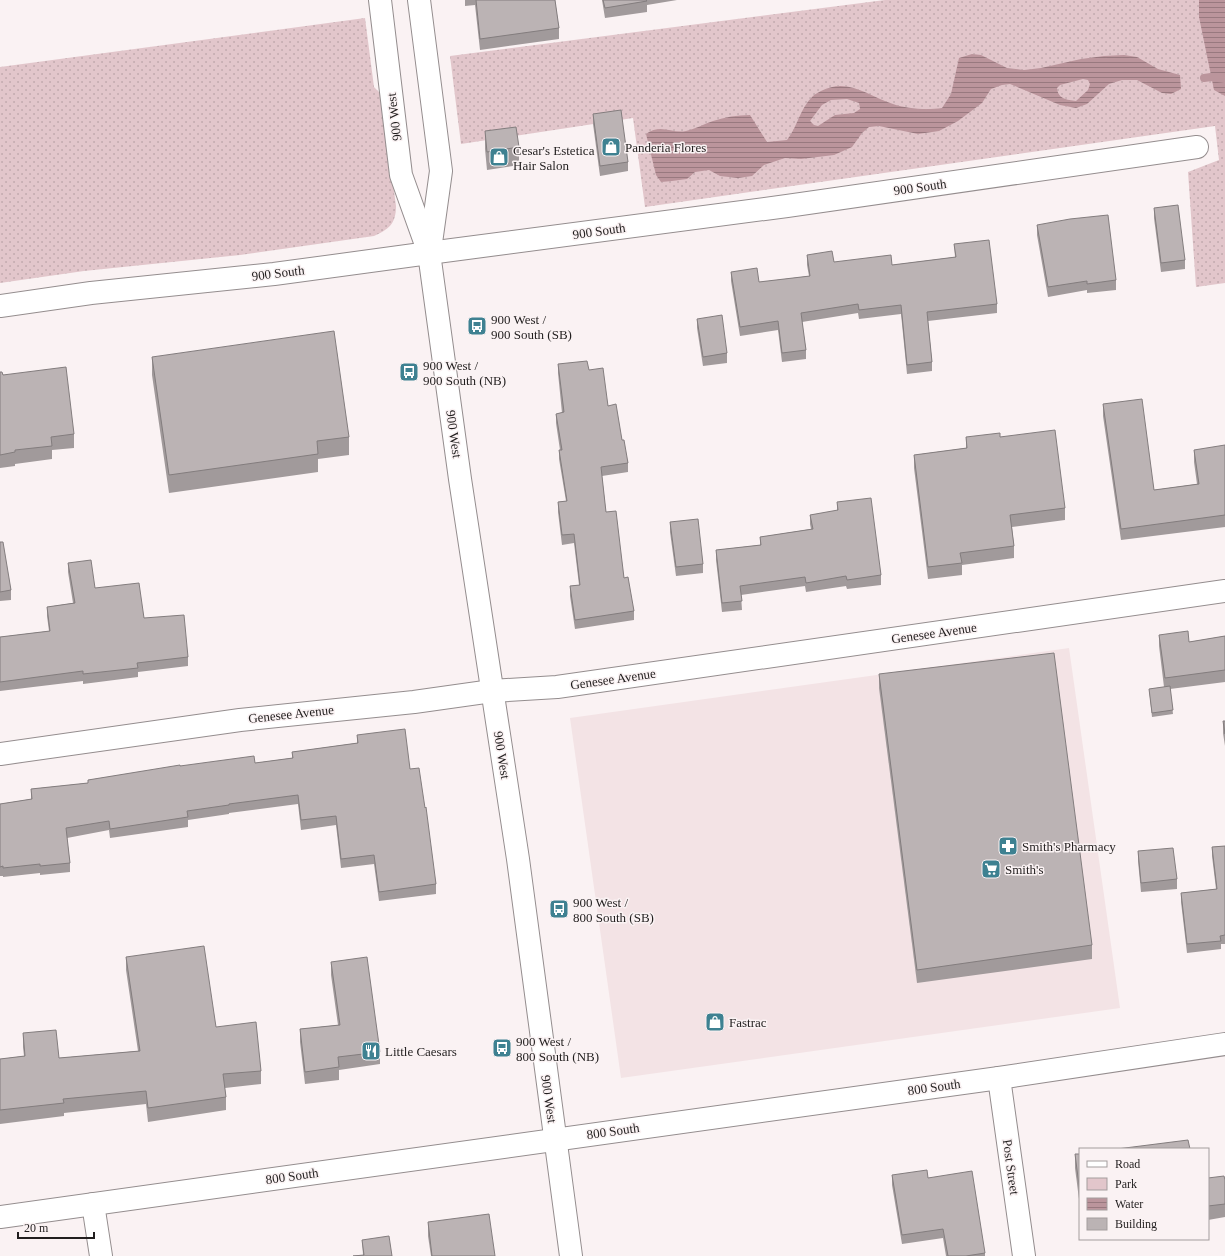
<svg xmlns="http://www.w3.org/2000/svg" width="1225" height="1256" viewBox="0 0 1225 1256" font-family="Georgia,serif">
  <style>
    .built { fill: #f3e3e5 }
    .green { fill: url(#green-dots) }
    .water { fill: url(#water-rules); fill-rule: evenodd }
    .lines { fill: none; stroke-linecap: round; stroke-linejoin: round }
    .stream { stroke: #bb959c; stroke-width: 8 }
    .street-casing { stroke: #948d8e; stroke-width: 24 }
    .secondary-casing { stroke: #948d8e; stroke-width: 24 }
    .street { stroke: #fff; stroke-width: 22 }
    .secondary { stroke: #fff; stroke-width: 22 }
    .wall { fill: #a19a9b }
    .building { fill: #bbb3b4; stroke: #837d7e }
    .labels { text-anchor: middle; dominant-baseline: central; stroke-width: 3; stroke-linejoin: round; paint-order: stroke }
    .street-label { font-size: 13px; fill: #211e1e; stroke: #faf2f3 }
    .poi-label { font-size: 13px; fill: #211e1e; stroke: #faf2f3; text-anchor: start }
  </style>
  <defs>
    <pattern id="green-dots" width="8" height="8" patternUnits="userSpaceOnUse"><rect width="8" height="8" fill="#e2c6cb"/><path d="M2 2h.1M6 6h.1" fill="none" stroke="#c2aaae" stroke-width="1.8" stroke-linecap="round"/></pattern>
    <pattern id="water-rules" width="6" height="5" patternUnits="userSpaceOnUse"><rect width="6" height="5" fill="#bb959c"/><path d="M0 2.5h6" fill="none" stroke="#98797f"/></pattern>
  </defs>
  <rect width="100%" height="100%" fill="#faf2f3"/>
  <path class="built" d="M1069 648 1120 1008 621 1078 570 718Z"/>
  <g class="green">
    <path d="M885 0H1199V17L1225 0V283L1196 287 1188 172 1219 160 1215 126 645 207 633 118 461 144 450 56Z"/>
    <path d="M365 18 374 87 381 94 396 206C396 224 389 229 374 236L240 255 84 271 0 283V67Z"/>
  </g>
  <g class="water">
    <path d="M1199 0H1225V96L1214 90 1199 17Z"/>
    <path d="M972 54 981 55 1007 68 1024 70 1041 68 1081 59 1104 56 1124 55 1137 57 1158 69 1180 75 1181 89 1171 94 1162 93 1137 80H1122L1109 84 1087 104 1076 108 1060 105 1010 84 1002 85 991 89 982 103 958 121 939 131 918 134 879 126 869 127 862 133 852 147 834 155 801 159 785 158 764 165 752 176 738 178 720 176 709 170 695 172 687 179 672 181 661 182 656 175 646 134C661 123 672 134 686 131 695 129 704 124 713 121 725 117 737 115 750 115L767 142 787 140C798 126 800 108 813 96 815 94 819 92 821 91 848 77 868 96 893 104 907 109 927 110 942 108L951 94 959 58ZM1083 79 1088 80 1090 84 1088 90 1076 101C1067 100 1058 99 1057 88L1060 85ZM847 99 859 103 860 109 854 113 835 115 818 126 814 125 810 121 822 105 831 100Z"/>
  </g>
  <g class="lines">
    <path class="stream" d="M1204 78 1211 77 1225 79"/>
    <defs>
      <g id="street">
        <path d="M429 253 787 206 1197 147"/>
        <path d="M0 754 240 720 414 702 492 691 557 687 1225 591"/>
        <path d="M999 1078 1024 1256"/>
        <path d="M93 1204 101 1256"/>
      </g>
      <g id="secondary">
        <path d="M380 0 401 175 429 253 460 479 518 859 571 1256"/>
        <path d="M419 0 441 171 430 250"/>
        <path d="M0 306 91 293 274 274 429 253"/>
        <path d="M0 1217 999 1078 1225 1044"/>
      </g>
    </defs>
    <use href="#street" class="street-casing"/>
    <use href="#secondary" class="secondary-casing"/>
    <use href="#street" class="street"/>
    <use href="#secondary" class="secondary"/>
  </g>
  <g class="wall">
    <path d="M465 0H555L559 28V39L480 50 475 5 465 6Z"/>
    <path d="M602 0H677L647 5V12L605 18Z"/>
    <path d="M593 114 628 162V171L600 176 593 124Z"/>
    <path d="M485 131 519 147V165L487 170 485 149Z"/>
    <path d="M1154 208 1185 260V269L1161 272 1154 218Z"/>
    <path d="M1037 225 1116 280V290L1087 293V290L1048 297 1037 235Z"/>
    <path d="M954 244 997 304V313L928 321 932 362V371L907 374 901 314 859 319 858 313 802 322 806 350V359L782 362 778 330 740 336 731 281V272L759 282 809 276 807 265V255L834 262 892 265 955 257Z"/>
    <path d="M697 319 727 353V363L703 366 697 328Z"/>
    <path d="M152 357 349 437V455L318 459V472L169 493 152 375Z"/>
    <path d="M558 364 589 370 608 406 622 440 628 463V472L602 476 606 512 624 578 634 611V620L575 629 570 596V586L579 585 574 543 562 545 558 512V502L566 501 559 459V450H560L556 423V414L562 413 558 373Z"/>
    <path d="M0 372 74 434V448L52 450V459L15 464V466L0 468Z"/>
    <path d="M1103 404 1154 490 1197 484 1194 462V450L1225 448V527L1121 540 1103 416Z"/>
    <path d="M966 437 1065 508V520L1012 527 1014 546V558L962 565V575L928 579 914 468V455L966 448Z"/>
    <path d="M837 502 881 575V585L847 589 846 586 806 592 805 586 741 595 742 610 722 612 716 560V550L760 545V537L811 529 810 524V515L837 511Z"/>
    <path d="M670 522 703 564V573L676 576 670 532Z"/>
    <path d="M0 542 11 590V600L0 601Z"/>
    <path d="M68 563 95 588 144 618 188 657V666L138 672V677L83 684V681L0 691V637L49 631 47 616V607L73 603 68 572Z"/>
    <path d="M1159 635 1189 642 1225 636V682L1170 689 1173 714 1152 717 1149 689 1164 687 1159 646Z"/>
    <path d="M879 674 1092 945V959L917 983 879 688Z"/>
    <path d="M1223 721H1225V746L1223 733Z"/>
    <path d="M357 735 410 769 436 884V894L379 901 374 864 341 868 336 825 301 830 298 804 229 813V814L188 820V827L110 838 109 830 67 838 70 863V872L40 875V873L3 877V876H0V804L31 799V789L88 783V780L180 766 255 763 292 758V752L357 743Z"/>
    <path d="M1225 846V944H1221V949L1187 953 1181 902V893L1216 889 1212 856V847Z"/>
    <path d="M1138 851 1177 879V889L1141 892 1138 861Z"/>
    <path d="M126 957 216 1027 261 1071V1084L225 1088 226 1097V1110L148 1122 146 1104 64 1113V1116L0 1124V1059L24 1056 23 1047V1033L59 1058 138 1051 126 970Z"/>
    <path d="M331 962 380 1052V1064L339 1070V1080L305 1084 300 1042V1029L338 1025 331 975Z"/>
    <path d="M1075 1154H1080V1207L1075 1168Z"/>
    <path d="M892 1175 928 1178 985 1253V1256H946L943 1238 902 1244 892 1185Z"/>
    <path d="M1208 1178 1225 1180V1217L1208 1220Z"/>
    <path d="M428 1222 495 1256H431L428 1236Z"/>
    <path d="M362 1240 392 1256 363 1255Z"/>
  </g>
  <g class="building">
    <path d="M476 0H555L559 28 480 39Z"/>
    <path d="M603 0H646L647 1 605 8Z"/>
    <path d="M621 110 628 162 600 166 593 114Z"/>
    <path d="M516 127 519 147 487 152 485 131Z"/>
    <path d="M1178 205 1185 260 1161 263 1154 208Z"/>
    <path d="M1108 215 1116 280 1087 284V281L1048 287 1037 225 1070 219Z"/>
    <path d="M989 240 997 304 927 312 932 362 907 365 901 305 859 310 858 304 801 313 806 350 782 353 778 321 740 327 731 272 757 268 759 282 810 276 807 255 832 251 834 262 891 255 892 265 956 257 954 244Z"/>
    <path d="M722 315 727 353 703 357 697 319Z"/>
    <path d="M334 331 349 437 317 441 318 454 169 475 152 357Z"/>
    <path d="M587 361 589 370 603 368 608 406 616 404 622 440H624L628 463 601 467 606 512 616 511 624 578 628 577 634 611 575 620 570 586 580 585 574 534 562 535 558 502 567 501 559 450H562L556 414 564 412 558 364Z"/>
    <path d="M66 367 74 434 51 437 52 446 15 450V452L0 455V372H2L3 375Z"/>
    <path d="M1142 399 1154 490 1199 484 1194 450 1225 445V515L1121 529 1103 404Z"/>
    <path d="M1055 430 1065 508 1010 515 1014 546 960 553 962 563 928 567 914 455 967 448 966 437 1000 433V437Z"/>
    <path d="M871 498 881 575 847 580 846 576 806 583 805 577 740 586 742 601 722 603 716 550 761 545 760 537 813 529 810 515 838 510 837 502Z"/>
    <path d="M698 519 703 564 676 567 670 522Z"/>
    <path d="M0 542H3L11 590 0 592Z"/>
    <path d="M91 560 95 588 139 583 144 618 184 615 188 657 137 663 138 668 83 674V671L0 682V637L50 631 47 607 75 603 68 563Z"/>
    <path d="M1188 631 1189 642 1225 636V670L1165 678 1159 635Z"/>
    <path d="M1054 653 1092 945 917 970 879 674Z"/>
    <path d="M1170 686 1173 710 1152 713 1149 689Z"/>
    <path d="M1223 721H1225V734Z"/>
    <path d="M405 729 410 769 419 768 425 808 426 807 436 884 379 892 374 855 341 859 336 816 301 820 298 795 229 804V805L187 811 188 817 110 829 109 821 66 828 70 863 40 866V864L3 868V866L0 867V804L32 799 31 789 88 783V780L180 765V766L254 756 255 763 293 758 292 752 358 743 357 735Z"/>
    <path d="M1225 846V935L1220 936 1221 941 1187 944 1181 893 1217 889 1212 847Z"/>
    <path d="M1173 848 1177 879 1141 883 1138 851Z"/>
    <path d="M204 946 216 1027 256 1022 261 1071 223 1074 226 1097 148 1108 146 1091 63 1099 64 1103 0 1110V1059L25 1056 23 1033 56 1030 59 1058 140 1051 126 957Z"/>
    <path d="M367 957 380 1052 338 1057 339 1067 305 1072 300 1029 340 1025 331 962Z"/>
    <path d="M1188 1140 1190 1149H1117Z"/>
    <path d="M1075 1154H1080V1193Z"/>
    <path d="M927 1170 928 1178 972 1171 985 1253 966 1256H948L943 1229 902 1235 892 1175Z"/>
    <path d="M1224 1176 1225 1180V1204L1208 1206V1178Z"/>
    <path d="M489 1214 495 1256H432L428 1222Z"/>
    <path d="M389 1236 392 1256H353L364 1255 362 1240Z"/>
  </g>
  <defs>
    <symbol id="shop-square" viewBox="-11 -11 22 22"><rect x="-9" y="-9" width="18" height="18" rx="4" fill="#3e8191" stroke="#faf2f3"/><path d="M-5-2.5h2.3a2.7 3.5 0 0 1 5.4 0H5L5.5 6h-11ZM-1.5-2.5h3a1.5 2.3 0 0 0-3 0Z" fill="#fff"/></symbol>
    <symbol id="bus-square" viewBox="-11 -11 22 22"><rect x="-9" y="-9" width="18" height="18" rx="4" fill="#3e8191" stroke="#faf2f3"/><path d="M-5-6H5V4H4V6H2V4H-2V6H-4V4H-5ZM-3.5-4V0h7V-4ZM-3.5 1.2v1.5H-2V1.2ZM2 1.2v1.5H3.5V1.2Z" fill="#fff"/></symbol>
    <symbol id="pharmacy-square" viewBox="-11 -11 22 22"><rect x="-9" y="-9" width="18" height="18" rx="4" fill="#3e8191" stroke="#faf2f3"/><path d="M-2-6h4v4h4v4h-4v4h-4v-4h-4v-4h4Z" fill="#fff"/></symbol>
    <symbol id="supermarket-square" viewBox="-11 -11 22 22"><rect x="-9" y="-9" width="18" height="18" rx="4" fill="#3e8191" stroke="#faf2f3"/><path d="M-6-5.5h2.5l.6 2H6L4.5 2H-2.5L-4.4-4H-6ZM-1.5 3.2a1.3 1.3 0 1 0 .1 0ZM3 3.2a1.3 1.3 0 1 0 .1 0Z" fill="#fff"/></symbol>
    <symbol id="restaurant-square" viewBox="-11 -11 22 22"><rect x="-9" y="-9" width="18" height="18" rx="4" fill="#3e8191" stroke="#faf2f3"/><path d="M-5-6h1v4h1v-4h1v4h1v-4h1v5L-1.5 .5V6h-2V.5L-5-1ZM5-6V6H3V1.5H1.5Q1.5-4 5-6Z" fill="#fff"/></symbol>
  </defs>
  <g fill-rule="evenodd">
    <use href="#shop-square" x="600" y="136" width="22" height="22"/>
    <use href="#shop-square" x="488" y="146" width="22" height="22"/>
    <use href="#bus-square" x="466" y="315" width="22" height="22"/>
    <use href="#bus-square" x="398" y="361" width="22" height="22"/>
    <use href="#pharmacy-square" x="997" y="835" width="22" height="22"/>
    <use href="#supermarket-square" x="980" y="858" width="22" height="22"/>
    <use href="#bus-square" x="548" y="898" width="22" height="22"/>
    <use href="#shop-square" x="704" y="1011" width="22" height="22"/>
    <use href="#bus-square" x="491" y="1037" width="22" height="22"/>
    <use href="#restaurant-square" x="360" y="1040" width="22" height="22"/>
  </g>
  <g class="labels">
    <g class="street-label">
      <text transform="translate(394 117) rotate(-97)">900 West</text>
      <text transform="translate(920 187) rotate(-8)">900 South</text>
      <text transform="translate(599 231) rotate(-8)">900 South</text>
      <text transform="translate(278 273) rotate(-7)">900 South</text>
      <text transform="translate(454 434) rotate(82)">900 West</text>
      <text transform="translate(934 633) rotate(-8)">Genesee Avenue</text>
      <text transform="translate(613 679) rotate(-8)">Genesee Avenue</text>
      <text transform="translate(291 714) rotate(-6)">Genesee Avenue</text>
      <text transform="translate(502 755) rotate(81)">900 West</text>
      <text transform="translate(934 1087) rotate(-8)">800 South</text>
      <text transform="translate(549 1099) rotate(82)">900 West</text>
      <text transform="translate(613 1131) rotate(-8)">800 South</text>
      <text transform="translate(1011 1167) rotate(82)">Post Street</text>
      <text transform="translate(292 1176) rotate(-8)">800 South</text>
    </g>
    <g class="poi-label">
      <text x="625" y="147">Panderia Flores</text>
      <text x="513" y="150">Cesar's Estetica<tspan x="513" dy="15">Hair Salon</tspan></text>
      <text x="491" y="319">900 West /<tspan x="491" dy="15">900 South (SB)</tspan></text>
      <text x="423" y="365">900 West /<tspan x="423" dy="15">900 South (NB)</tspan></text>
      <text x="1022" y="846">Smith's Pharmacy</text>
      <text x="1005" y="869">Smith's</text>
      <text x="573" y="902">900 West /<tspan x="573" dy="15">800 South (SB)</tspan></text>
      <text x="729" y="1022">Fastrac</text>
      <text x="516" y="1041">900 West /<tspan x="516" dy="15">800 South (NB)</tspan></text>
      <text x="385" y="1051">Little Caesars</text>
    </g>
  </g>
  <rect x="1079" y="1148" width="130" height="92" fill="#faf2f3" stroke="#a39d9e"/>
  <rect x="1087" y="1161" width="20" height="6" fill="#ffffff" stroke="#a39d9e"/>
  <text x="1115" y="1168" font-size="12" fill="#211e1e">Road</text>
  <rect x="1087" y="1178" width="20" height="12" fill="#e2c6cb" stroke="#a39d9e"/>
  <text x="1115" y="1188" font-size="12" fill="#211e1e">Park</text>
  <rect x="1087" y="1198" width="20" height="12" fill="url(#water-rules)" stroke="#a39d9e"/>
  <text x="1115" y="1208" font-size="12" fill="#211e1e">Water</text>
  <rect x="1087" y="1218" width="20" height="12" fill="#bbb3b4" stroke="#a39d9e"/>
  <text x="1115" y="1228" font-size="12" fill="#211e1e">Building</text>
  <path d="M18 1232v6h76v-6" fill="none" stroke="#211e1e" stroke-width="2"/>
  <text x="24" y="1232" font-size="12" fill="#211e1e" stroke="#faf2f3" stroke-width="3" paint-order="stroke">20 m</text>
</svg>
